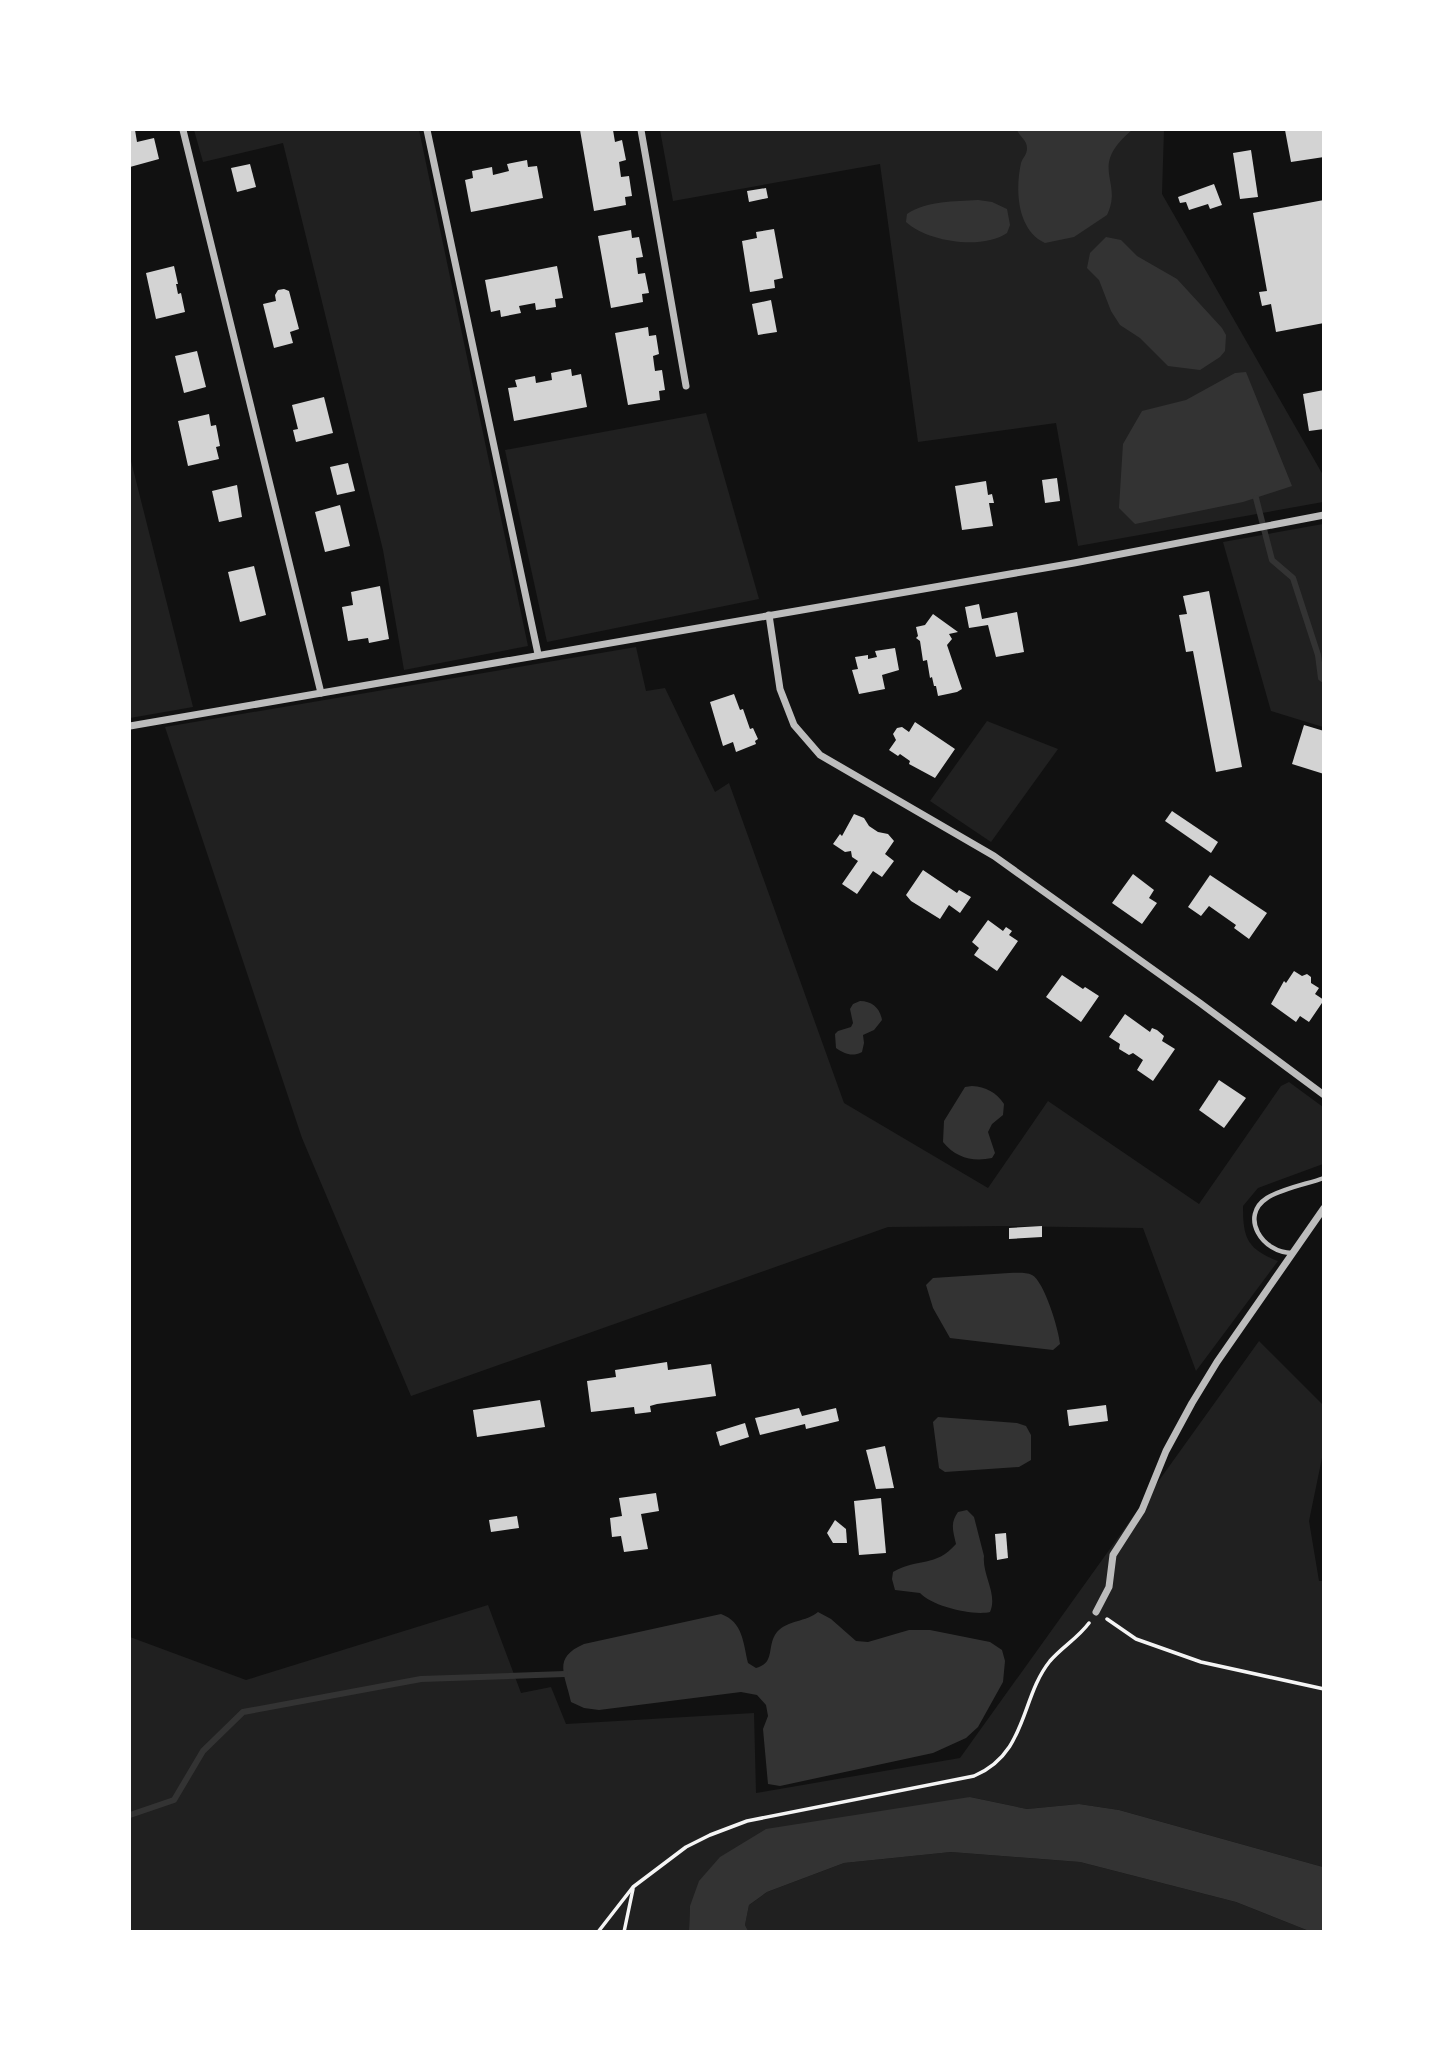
<svg xmlns="http://www.w3.org/2000/svg" width="1453" height="2061" viewBox="0 0 1453 2061" font-family="'Roboto Condensed',sans-serif">
  <style>
    .green { fill: #202020 }
    .water { fill: #333 }
    .lines { fill: none; stroke-linecap: round; stroke-linejoin: round }
    .stream { stroke: #333; stroke-width: 6 }
    .building { fill: #d3d3d3 }
    .path { stroke: #f5f5f5; stroke-width: 3.5 }
    .service { stroke: #bcbcbc; stroke-width: 4.5 }
    .minor { stroke: #bcbcbc; stroke-width: 7 }
  </style>
  <rect width="100%" height="100%" fill="#111"/>
  <g class="green">
    <path d="M194 130H419L528 646 404 670 383 550 283 143 203 162Z"/>
    <path d="M660 130H1164L1162 194 1323 475V502L1078 546 1056 423 918 442 880 164 673 201Z"/>
    <path d="M706 413 759 599 547 642 505 450Z"/>
    <path d="M130 457 193 707 130 718Z"/>
    <path d="M1323 524H1324L1323 727 1271 711 1223 542Z"/>
    <path d="M636 647 646 691 665 688 715 792 729 783 844 1103 988 1188 1048 1101 1199 1204 1281 1086 1289 1082 1323 1107V1164L1258 1188 1243 1206C1243 1238 1247 1249 1278 1261L1196 1371 1143 1228 1002 1226 888 1227 411 1396 302 1138 165 727Z"/>
    <path d="M987 721 1058 749 991 842 930 801Z"/>
    <path d="M1259 1341 1323 1405V1453L1309 1521 1319 1581H1324L1323 1867 1119 1810 1079 1804 1027 1809 970 1797 690 1906 689 1931H130V1637L246 1680 488 1605 521 1693 551 1687 566 1724 754 1713 756 1793 960 1758Z"/>
    <path d="M951 1852 1080 1862 1236 1902 1309 1931 748 1932 745 1925 749 1905 767 1892 844 1863Z"/>
  </g>
  <g class="water">
    <path d="M1017 130H1132C1087 168 1124 180 1107 215L1074 237 1045 243C1017 230 1015 190 1021 163 1023 157 1027 155 1027 148 1027 140 1020 137 1017 130Z"/>
    <path d="M978 200 992 202 1007 209 1010 225 1007 233C982 250 928 242 906 222L907 214C928 200 954 202 978 200Z"/>
    <path d="M1106 237 1121 240 1137 256 1177 279 1222 328 1226 335 1225 351 1220 357 1200 370 1168 366 1140 338 1120 325 1111 311 1099 280 1087 268 1090 253Z"/>
    <path d="M1246 372 1292 486 1243 502 1135 524 1119 508 1123 444 1142 411 1186 400 1235 373Z"/>
    <path d="M860 1001C872 1001 880 1008 882 1020L874 1030 863 1035 864 1043 862 1052C852 1057 845 1054 836 1048L835 1034 838 1031 851 1027 853 1023 850 1009 853 1004Z"/>
    <path d="M972 1086C986 1087 996 1092 1004 1104L1003 1115 992 1124 988 1132 995 1153 992 1158C973 1162 956 1158 943 1142L944 1121 965 1087Z"/>
    <path d="M1009 1273C1016 1273 1026 1272 1032 1275 1044 1281 1059 1330 1060 1344L1053 1350 950 1338 933 1308 926 1285 933 1278Z"/>
    <path d="M938 1417 1017 1423 1026 1426 1031 1435V1460L1019 1467 945 1472 939 1468 933 1422Z"/>
    <path d="M967 1510 974 1517 984 1556C982 1575 998 1594 990 1612 972 1616 932 1606 920 1593L895 1590 892 1579 893 1572C919 1557 935 1568 956 1544 953 1531 950 1523 958 1512Z"/>
    <path d="M818 1612 831 1619 856 1641 868 1642 909 1630H930L990 1642 1002 1650 1005 1661 1003 1682 978 1727 966 1738 933 1753 780 1786 768 1784 763 1729 768 1716 766 1705 757 1695 741 1692 599 1710 584 1708 571 1702C565 1674 552 1658 584 1644L721 1614C743 1622 743 1642 748 1663L756 1668C776 1663 766 1646 777 1632 788 1620 806 1622 818 1612Z"/>
    <path d="M970 1797 1027 1809 1079 1804 1119 1810 1323 1867V1931H1309L1236 1902 1080 1862 951 1852 844 1863 767 1892 749 1905 745 1925 748 1931H689L690 1906 699 1881 720 1857 766 1829Z"/>
  </g>
  <g class="lines">
    <g class="stream">
      <path d="M1256 498 1272 560 1293 578 1318 655 1321 678 1324 680"/>
      <path d="M130 1815 174 1800 203 1751 243 1712 421 1679 565 1674"/>
    </g>
  </g>
  <g class="building">
    <path d="M130 130H135L137 142 154 138 159 159 130 167Z"/>
    <path d="M580 130H613L615 142 622 140 626 160 619 162 621 177 629 176 632 196 625 197 626 205 594 211Z"/>
    <path d="M1285 130H1323L1324 157 1291 162Z"/>
    <path d="M1251 150 1258 197 1240 199 1233 153Z"/>
    <path d="M527 160 528 167 537 166 543 198 471 212 465 180 473 178 472 171 492 167 493 175 509 171 507 164Z"/>
    <path d="M250 164 256 187 237 192 231 168Z"/>
    <path d="M1214 184 1222 205 1210 209 1208 204 1189 210 1186 202 1180 203 1178 197Z"/>
    <path d="M766 188 768 198 749 202 747 191Z"/>
    <path d="M1324 200V323L1276 332 1271 304 1262 306 1259 292 1267 291 1253 213Z"/>
    <path d="M774 229 783 278 774 280 775 288 750 292 742 241 757 238 756 232Z"/>
    <path d="M631 230 632 238 639 237 643 257 636 258 638 274 645 273 649 293 642 294 643 302 611 308 598 236Z"/>
    <path d="M174 266 178 284H176L178 294 181 293 185 312 156 319 146 273Z"/>
    <path d="M557 266 563 298 555 299 556 307 536 310 535 303 519 306 521 313 501 317 500 310 491 312 485 280Z"/>
    <path d="M284 289 289 291 299 329 290 332 293 343 274 348 263 304 276 301 275 295 278 290Z"/>
    <path d="M771 300 777 332 758 335 752 304Z"/>
    <path d="M648 327 649 336 656 335 659 354 653 356 654 364 655 371 662 370 665 390 659 391 660 400 628 405 615 333Z"/>
    <path d="M197 351 206 387 184 393 175 356Z"/>
    <path d="M571 369 572 376 581 374 587 407 514 421 508 388 517 387 515 380 535 376 536 383 552 380 551 373Z"/>
    <path d="M1324 390V429L1309 431 1303 394Z"/>
    <path d="M324 397 333 433 296 442 293 430 298 429 292 405Z"/>
    <path d="M209 414 211 426 216 425 220 446 216 447 219 459 188 466 178 421Z"/>
    <path d="M348 463 355 491 337 495 330 467Z"/>
    <path d="M1057 478 1060 501 1045 503 1042 480Z"/>
    <path d="M986 481 988 495 992 494 994 503H989L993 526 962 530 955 486Z"/>
    <path d="M237 485 242 517 219 522 212 491Z"/>
    <path d="M340 505 350 546 325 552 315 512Z"/>
    <path d="M254 566 266 615 240 622 228 572Z"/>
    <path d="M380 586 389 639 369 643 368 638 348 641 342 607 353 605 351 592Z"/>
    <path d="M1209 591 1242 767 1216 772 1193 651 1186 652 1179 615 1187 614 1183 596Z"/>
    <path d="M979 604 982 619 1017 612 1024 652 996 657 988 625 969 628 965 607Z"/>
    <path d="M933 614 958 632 949 634 952 639 947 645 962 689 957 692 938 696 936 686H934L932 677 930 678 927 660 923 661 920 641 916 638 918 636 916 627 925 625Z"/>
    <path d="M895 648 899 670 882 675 885 689 859 694 852 670 858 669 855 657 868 655V659L877 657 875 651Z"/>
    <path d="M734 694 740 710 743 709 750 729 753 728 758 739 755 741 756 744 736 752 733 742 723 746 710 702Z"/>
    <path d="M915 722 955 749 935 778 909 764 910 761 900 754 898 756 889 750 896 740 893 734 897 728 902 727 909 732Z"/>
    <path d="M1304 725 1324 731V774L1292 764Z"/>
    <path d="M1172 811 1218 842 1211 853 1165 821Z"/>
    <path d="M854 814 864 818 869 826 878 832 888 834 894 841 885 854 894 861 882 877 873 871 857 894 842 884 858 861 852 857 851 851 845 852 833 844 840 834 842 836Z"/>
    <path d="M923 870 957 893 959 890 971 897 960 913 949 905 940 919 911 901 906 895Z"/>
    <path d="M1133 874 1154 890 1149 898 1157 903 1142 924 1112 903Z"/>
    <path d="M1210 875 1267 913 1249 939 1234 928 1236 925 1209 906 1201 916 1188 907Z"/>
    <path d="M988 920 1003 931 1006 927 1012 931 1009 935 1018 941 997 971 974 955 979 948 972 942Z"/>
    <path d="M1294 971 1302 976 1307 974 1311 977V983L1319 988 1315 994 1324 1000 1309 1022 1300 1016 1296 1022 1271 1004 1284 981 1286 983Z"/>
    <path d="M1062 975 1083 989 1085 987 1099 996 1081 1022 1046 997Z"/>
    <path d="M1125 1014 1150 1032 1152 1028 1157 1030 1164 1036 1162 1041 1175 1049 1153 1081 1137 1070 1143 1060 1133 1053 1129 1055 1119 1049 1120 1044 1109 1037Z"/>
    <path d="M1219 1080 1246 1098 1224 1128 1199 1110Z"/>
    <path d="M1042 1226V1237L1009 1239V1228Z"/>
    <path d="M667 1362 668 1370 711 1364 716 1396 657 1404 650 1406 651 1412 635 1414 634 1407 591 1412 587 1381 616 1377 615 1370Z"/>
    <path d="M540 1400 545 1427 477 1437 473 1410Z"/>
    <path d="M1106 1405 1108 1421 1069 1426 1067 1410Z"/>
    <path d="M799 1408 802 1416 836 1408 839 1421 806 1429 805 1424 760 1435 755 1418Z"/>
    <path d="M745 1423 749 1437 720 1446 716 1432Z"/>
    <path d="M885 1446 894 1488 876 1489 866 1450Z"/>
    <path d="M656 1493 659 1511 641 1514 648 1549 624 1552 621 1536 612 1537 610 1518 622 1516 619 1498Z"/>
    <path d="M881 1498 886 1553 859 1555 854 1501Z"/>
    <path d="M517 1516 519 1528 491 1532 489 1520Z"/>
    <path d="M835 1520 846 1529 847 1543H833L827 1533Z"/>
    <path d="M1006 1533 1008 1558 997 1560 995 1534Z"/>
  </g>
  <g class="lines">
    <g class="path">
      <path d="M1107 1619 1136 1639 1201 1662 1324 1689"/>
      <path d="M598 1932 633 1887 686 1847 710 1835 747 1821 974 1776C1028 1753 1020 1698 1050 1661 1062 1647 1078 1638 1089 1623"/>
      <path d="M624 1932 633 1889"/>
    </g>
    <path class="service" d="M1292 1253C1262 1253 1239 1216 1267 1198 1281 1189 1307 1184 1324 1178"/>
    <g class="minor">
      <path d="M183 130 321 693"/>
      <path d="M427 130 538 654"/>
      <path d="M641 130 686 386"/>
      <path d="M769 615 780 689 794 725 820 755 994 856 1200 1003 1324 1095"/>
      <path d="M130 726 1074 563 1324 515"/>
      <path d="M1096 1612 1109 1587 1113 1555 1142 1510 1166 1451 1192 1403 1217 1362 1324 1208"/>
    </g>
  </g>
  <rect width="1453" height="2061" fill="none" stroke="#ffffff" stroke-width="262"/>
</svg>
